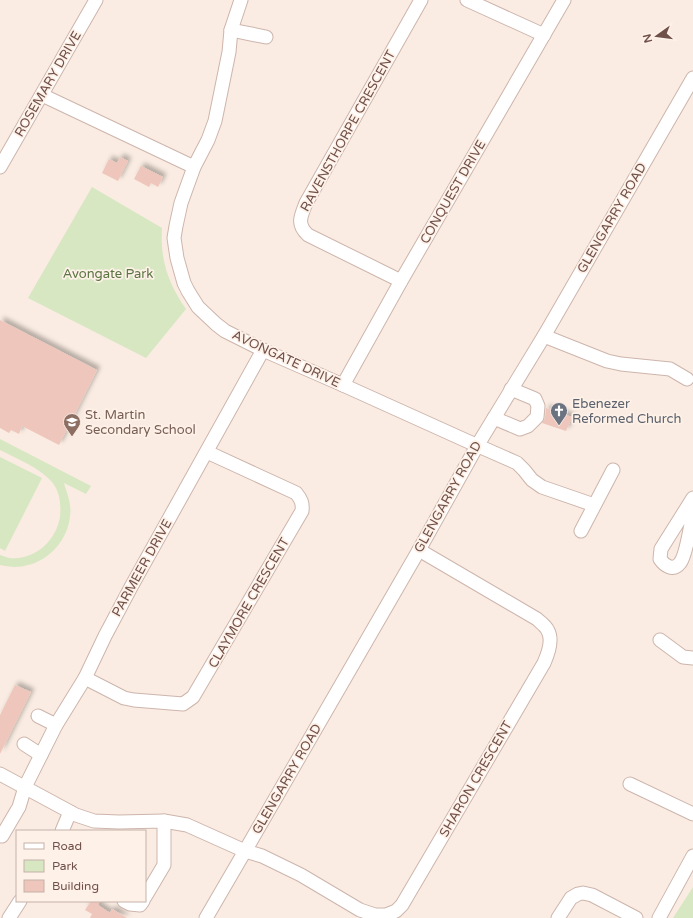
<svg xmlns="http://www.w3.org/2000/svg" width="693" height="918" viewBox="0 0 693 918" font-family="'Varela Round',sans-serif">
  <style>
    .green { fill: #d7e7c2 }
    .building { fill: #eec6bb; filter: url(#shadow) }
    .lines { fill: none; stroke-linecap: round; stroke-linejoin: round }
    .minor-casing { stroke: #cdb5ac; stroke-width: 15 }
    .minor { stroke: #fff; stroke-width: 13 }
    .labels { text-anchor: middle; dominant-baseline: central; stroke-width: 3.5; stroke-linejoin: round; paint-order: stroke }
    .street-label { font-size: 13px; fill: #70514a; stroke: #fef1e8 }
    .park-label { font-size: 13px; fill: #5b7543; stroke: #fef1e8 }
    .worship-label { font-size: 13px; fill: #5b616d; stroke: #fef1e8; text-anchor: start }
    .education-label { font-size: 13px; fill: #785e54; stroke: #fef1e8; text-anchor: start }
  </style>
  <defs>
    <filter id="shadow"><feDropShadow dx="3.5" dy="-3.5" stdDeviation="2" flood-color="#0004"/></filter>
  </defs>
  <rect width="100%" height="100%" fill="#faece2"/>
  <g class="green">
    <path d="M92 187 162 228C160 260 168 283 186 309L146 358 28 298Z"/>
    <path d="M0 439 91 486 86 494 64 483C67 494 72 504 70 516 68 539 50 560 28 565 19 568 9 567 0 565V555C3 556 6 557 9 558 39 561 64 533 60 504 60 497 57 488 52 482 39 467 17 459 0 450Z"/>
    <path d="M0 457 42 478 5 551 0 548Z"/>
    <path d="M693 887V918H673Z"/>
  </g>
  <g class="building">
    <path d="M120 157 128 161 118 181 102 173 109 159 117 163Z"/>
    <path d="M141 166 163 177 158 187 151 183 149 187 134 179Z"/>
    <path d="M0 320 97 370 59 445 22 426 19 434 11 430 9 433 0 428Z"/>
    <path d="M546 408 572 417 566 431 542 423 545 418Z"/>
    <path d="M15 685 31 692 0 754V715Z"/>
    <path d="M91 901H100L98 905 110 913 112 909 127 918H90L92 914 85 910Z"/>
  </g>
  <g class="lines">
    <defs>
      <g id="minor">
        <path d="M241 0 231 30 229 52 215 121 208 140 194 167 181 203 176 226 174 238 177 258 184 283 188 291 198 307 216 324 225 331 263 350 343 385 467 441 517 463 524 470 532 480 542 487 594 505"/>
        <path d="M467 0 544 35"/>
        <path d="M231 30 266 37"/>
        <path d="M42 95 194 167"/>
        <path d="M0 167 96 0"/>
        <path d="M401 281 308 235C296 224 301 216 306 203L421 0"/>
        <path d="M544 336 607 361 621 364 670 369 687 379"/>
        <path d="M343 385 401 281 564 0"/>
        <path d="M494 418 520 429 528 426 537 417 538 406 535 399 511 389"/>
        <path d="M693 498 661 549 660 559C664 565 673 572 680 563 686 556 691 524 693 513"/>
        <path d="M581 531 613 470"/>
        <path d="M660 640 683 657 693 658"/>
        <path d="M85 678 124 698 134 700 183 704 193 697 302 511C303 503 301 499 296 493L207 452"/>
        <path d="M38 716 56 725"/>
        <path d="M24 744 41 755"/>
        <path d="M0 774 76 815 94 821 119 822 164 821 187 825 245 851 262 856 301 875 360 910 375 915H386L396 911 402 905 544 663C548 654 553 640 548 631 546 626 541 623 537 619L419 550"/>
        <path d="M630 784 693 814"/>
        <path d="M62 831 70 812"/>
        <path d="M0 835 2 836 19 807 25 787 56 725 85 678 105 636 131 587 263 350"/>
        <path d="M145 897 164 865V821"/>
        <path d="M124 901 130 904 140 905 143 901"/>
        <path d="M9 918 20 901"/>
        <path d="M206 918 245 851 419 550 477 446 544 336 693 78"/>
        <path d="M558 918 571 898 578 894 583 893 592 895 636 918"/>
        <path d="M659 918 693 856"/>
      </g>
    </defs>
    <use href="#minor" class="minor-casing"/>
    <use href="#minor" class="minor"/>
  </g>
  <defs>
    <symbol id="church-pin" viewBox="-11 -11 22 30"><path d="M0 17L-7.5 6A9.5 9.5 0 1 1 7.5 6Z" fill="#6b7280" stroke="#fef1e8"/><path d="M-1.2-6h2.4v3.5h3.3v2.4h-3.3V6h-2.4V-.1h-3.3v-2.4h3.3Z" fill="#fff"/></symbol>
    <symbol id="school-pin" viewBox="-11 -11 22 30"><path d="M0 17L-7.5 6A9.5 9.5 0 1 1 7.5 6Z" fill="#8d6e63" stroke="#fef1e8"/><path d="M0-5L7-2L0 1L-7-2ZM-4 1L0 2.5L4 1V4Q0 6-4 4Z" fill="#fff"/></symbol>
  </defs>
  <g fill-rule="evenodd">
    <use href="#church-pin" x="549" y="401" width="20" height="27"/>
    <use href="#school-pin" x="62" y="412" width="20" height="27"/>
  </g>
  <g class="labels">
    <g class="street-label">
      <text transform="translate(48 84) rotate(-60)">ROSEMARY DRIVE</text>
      <text transform="translate(348 131) rotate(-61)">RAVENSTHORPE CRESCENT</text>
      <text transform="translate(453 192) rotate(-60)">CONQUEST DRIVE</text>
      <text transform="translate(612 218) rotate(-60)">GLENGARRY ROAD</text>
      <text transform="translate(286 359) rotate(25)">AVONGATE DRIVE</text>
      <text transform="translate(448 497) rotate(-61)">GLENGARRY ROAD</text>
      <text transform="translate(142 568) rotate(-61)">PARMEER DRIVE</text>
      <text transform="translate(249 603) rotate(-60)">CLAYMORE CRESCENT</text>
      <text transform="translate(287 779) rotate(-60)">GLENGARRY ROAD</text>
      <text transform="translate(476 779) rotate(-60)">SHARON CRESCENT</text>
    </g>
    <g class="park-label">
      <text x="108" y="274">Avongate Park</text>
    </g>
    <g class="worship-label">
      <text x="572" y="404">Ebenezer<tspan x="572" dy="15">Reformed Church</tspan></text>
    </g>
    <g class="education-label">
      <text x="85" y="415">St. Martin<tspan x="85" dy="15">Secondary School</tspan></text>
    </g>
  </g>
  <rect x="16" y="830" width="130" height="72" fill="#fef1e8" stroke="#c5b1a9"/>
  <rect x="24" y="843" width="20" height="6" fill="#ffffff" stroke="#c5b1a9"/>
  <text x="52" y="850" font-size="12" fill="#70514a">Road</text>
  <rect x="24" y="860" width="20" height="12" fill="#d7e7c2" stroke="#c5b1a9"/>
  <text x="52" y="870" font-size="12" fill="#70514a">Park</text>
  <rect x="24" y="880" width="20" height="12" fill="#eec6bb" stroke="#c5b1a9"/>
  <text x="52" y="890" font-size="12" fill="#70514a">Building</text>
  <g transform="translate(657 36) rotate(256)" stroke="#fef1e8" stroke-width="3" paint-order="stroke">
  <path d="M0-3L7 15L0 10L-7 15Z" fill="#70514a"/>
  <text y="-6" font-size="11" font-weight="bold" text-anchor="middle" fill="#70514a">N</text>
  </g>
</svg>
